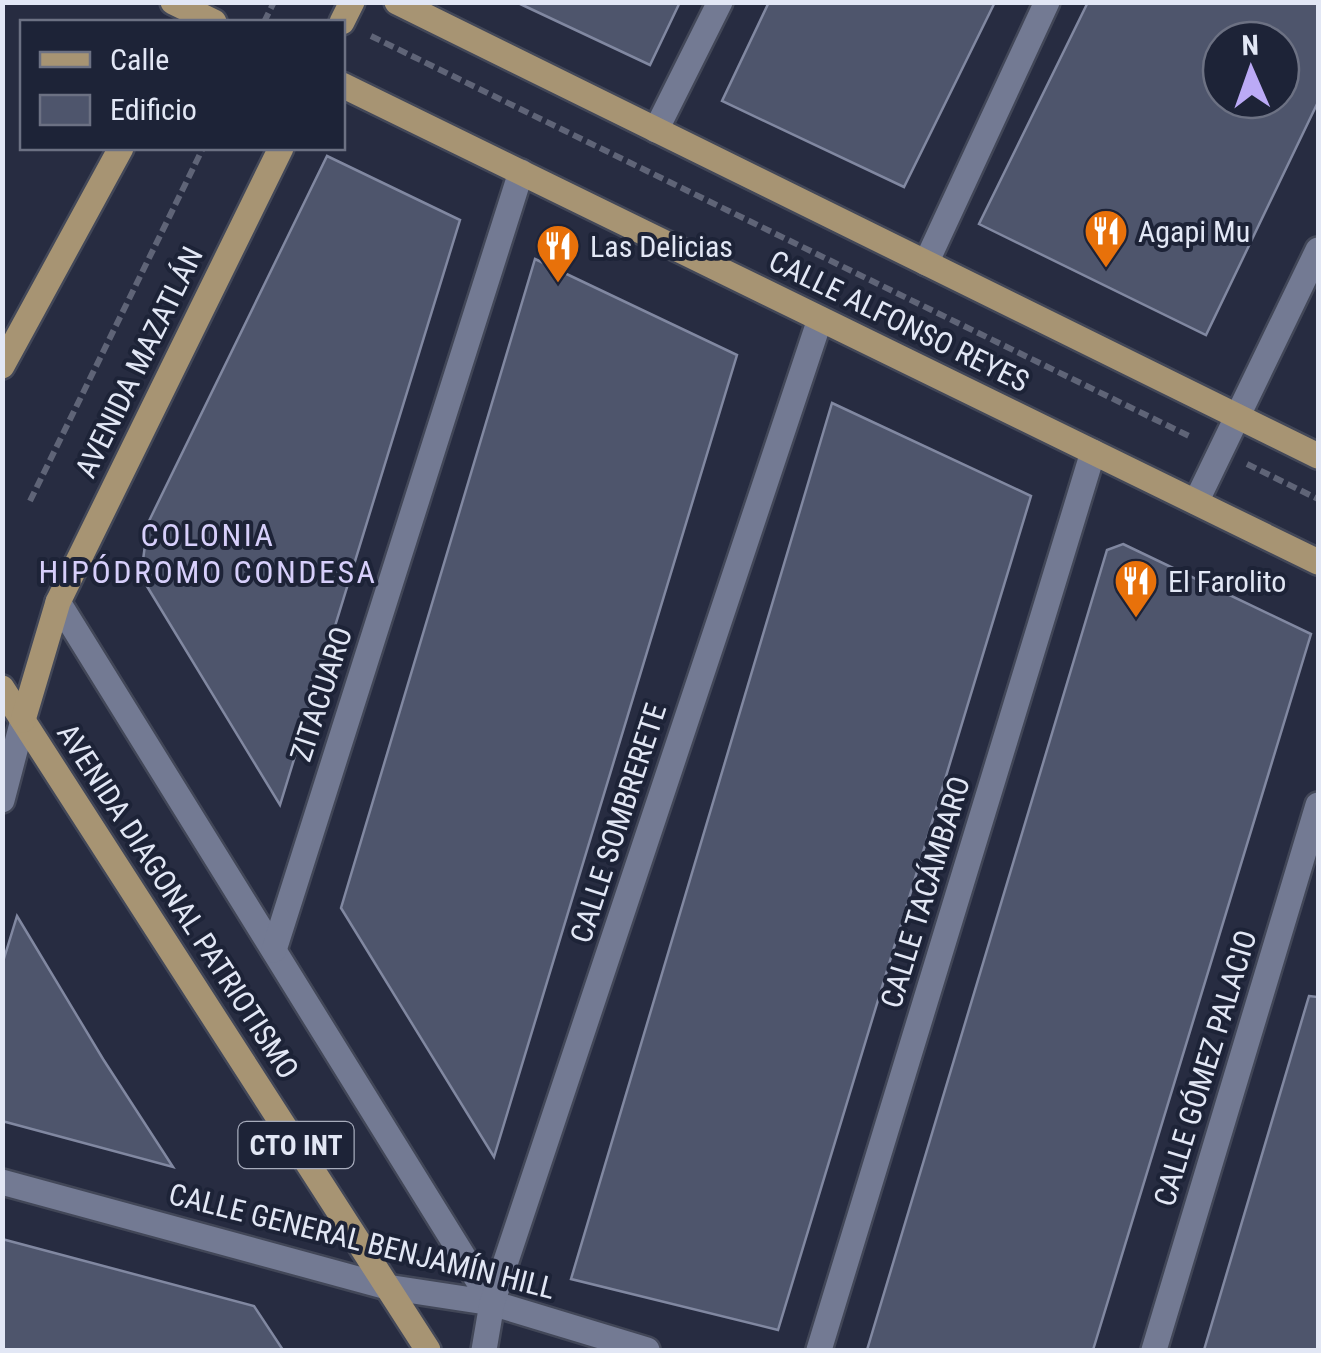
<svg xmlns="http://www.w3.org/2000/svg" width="1321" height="1353" viewBox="0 0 1321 1353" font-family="'Roboto Condensed',sans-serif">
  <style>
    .building { fill: #4e556c; stroke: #8188a1; stroke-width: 2.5; fill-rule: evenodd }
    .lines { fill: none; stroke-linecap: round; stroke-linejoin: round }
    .minor-casing { stroke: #424758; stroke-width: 30 }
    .major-casing { stroke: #424758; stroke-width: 30 }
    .path { stroke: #5f6477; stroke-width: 6; stroke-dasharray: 10 5; stroke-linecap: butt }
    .minor { stroke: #737a93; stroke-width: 25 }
    .major { stroke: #a79473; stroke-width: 25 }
    .labels { text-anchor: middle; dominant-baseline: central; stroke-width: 8; stroke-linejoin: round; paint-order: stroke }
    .shield { fill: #1d2337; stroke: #a7acbc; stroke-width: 2.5 }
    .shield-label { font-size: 28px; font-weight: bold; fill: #e2e7f5 }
    .poi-label { font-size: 30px; fill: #e2e7f5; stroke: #1d2337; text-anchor: start }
    .street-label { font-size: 30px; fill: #e2e7f5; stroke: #1d2337 }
    .neighbourhood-label { font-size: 32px; letter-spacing: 2.5px; fill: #d7cffb; stroke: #1d2337 }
  </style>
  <rect width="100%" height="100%" fill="#272c41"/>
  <g class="building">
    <path d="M516 2H680L650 65Z"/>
    <path d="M769 2H995L904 187 722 101Z"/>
    <path d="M1088 2H1318V102L1206 335 979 224ZM1221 40H1281V100H1221Z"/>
    <path d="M327 156 460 220 280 805 145 583 143 560 148 523Z"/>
    <path d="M535 259 737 355 494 1157 341 908Z"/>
    <path d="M832 403 1031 496 778 1330 571 1279Z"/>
    <path d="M1123 544 1311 634 1093 1350H867L1107 550Z"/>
    <path d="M17 916 103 1059 173 1167 2 1121V965Z"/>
    <path d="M1309 996 1318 997V1350H1204Z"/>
    <path d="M2 1239 254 1306 283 1350H2Z"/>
  </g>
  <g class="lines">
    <defs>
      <g id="minor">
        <path d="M656 130 720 2"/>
        <path d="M926 263 1047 2"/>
        <path d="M1196 502 1318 250"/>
        <path d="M58 602 492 1303"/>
        <path d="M2 800 23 720"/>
        <path d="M274 950 521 172"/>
        <path d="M2 1182 387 1287 492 1303 647 1350"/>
        <path d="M484 1350 492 1303 820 319"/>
        <path d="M819 1350 1093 452"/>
        <path d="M1154 1350 1318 805"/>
      </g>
      <g id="major">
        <path d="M173 2 214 22"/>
        <path d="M397 2 1318 456"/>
        <path d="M342 22 352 2"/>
        <path d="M342 85 1318 562"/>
        <path d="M2 366 121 148"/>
        <path d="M2 688 428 1350"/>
        <path d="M23 720 58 602 281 148"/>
      </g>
    </defs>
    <use href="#minor" class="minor-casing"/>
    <use href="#major" class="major-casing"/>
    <g class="path">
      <path d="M264 22 274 2"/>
      <path d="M371 36 1191 437"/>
      <path d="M1247 464 1318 499"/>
      <path d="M30 501 203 148"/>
    </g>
    <use href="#minor" class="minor"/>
    <use href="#major" class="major"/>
  </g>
  <defs>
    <symbol id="restaurant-pin" viewBox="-11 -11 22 30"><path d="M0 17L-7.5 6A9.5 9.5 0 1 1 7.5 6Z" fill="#e8710a" stroke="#1d2337"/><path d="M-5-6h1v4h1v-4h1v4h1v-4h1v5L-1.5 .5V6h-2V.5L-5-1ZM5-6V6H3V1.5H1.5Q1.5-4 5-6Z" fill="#fff"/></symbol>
  </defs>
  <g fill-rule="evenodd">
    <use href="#restaurant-pin" x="1081" y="206" width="50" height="68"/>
    <use href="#restaurant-pin" x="533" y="221" width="50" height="68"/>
    <use href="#restaurant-pin" x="1111" y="556" width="50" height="68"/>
  </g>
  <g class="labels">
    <rect class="shield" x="238.5" y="1122" width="115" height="46" rx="8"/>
    <g class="shield-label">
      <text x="296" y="1145">CTO INT</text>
    </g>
    <g class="poi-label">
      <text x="1138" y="231">Agapi Mu</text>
      <text x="590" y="246">Las Delicias</text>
      <text x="1168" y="581">El Farolito</text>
    </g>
    <g class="street-label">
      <text transform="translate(899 321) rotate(26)">CALLE ALFONSO REYES</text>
      <text transform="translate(139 362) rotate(-64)">AVENIDA MAZATLÁN</text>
      <text transform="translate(321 694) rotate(-72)">ZITACUARO</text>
      <text transform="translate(618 823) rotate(-72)">CALLE SOMBRERETE</text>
      <text transform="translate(925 892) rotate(-73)">CALLE TACÁMBARO</text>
      <text transform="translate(178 901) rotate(57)">AVENIDA DIAGONAL PATRIOTISMO</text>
      <text transform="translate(1205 1068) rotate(-73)">CALLE GÓMEZ PALACIO</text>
      <text transform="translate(362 1241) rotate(14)">CALLE GENERAL BENJAMÍN HILL</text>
    </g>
    <g class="neighbourhood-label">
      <text x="208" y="535">COLONIA<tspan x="208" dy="37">HIPÓDROMO CONDESA</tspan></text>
    </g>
  </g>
  <rect width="1321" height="1353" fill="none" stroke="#e2e7f5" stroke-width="10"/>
  <rect x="20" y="20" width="325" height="130" fill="#1d2337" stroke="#6c7183" stroke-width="2.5"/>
  <rect x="40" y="52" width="50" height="15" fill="#a79473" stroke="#6c7183" stroke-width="2.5"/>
  <text x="110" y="70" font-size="30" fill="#e2e7f5">Calle</text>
  <rect x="40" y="95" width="50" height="30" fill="#4e556c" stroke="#6c7183" stroke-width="2.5"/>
  <text x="110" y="120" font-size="30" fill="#e2e7f5">Edificio</text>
  <g transform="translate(1251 70) rotate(358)"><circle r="48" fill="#1d2337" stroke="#6c7183" stroke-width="2.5"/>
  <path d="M0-8L18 38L0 25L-18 38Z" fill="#bbaaf6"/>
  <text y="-15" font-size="28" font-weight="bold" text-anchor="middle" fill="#e2e7f5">N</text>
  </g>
</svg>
